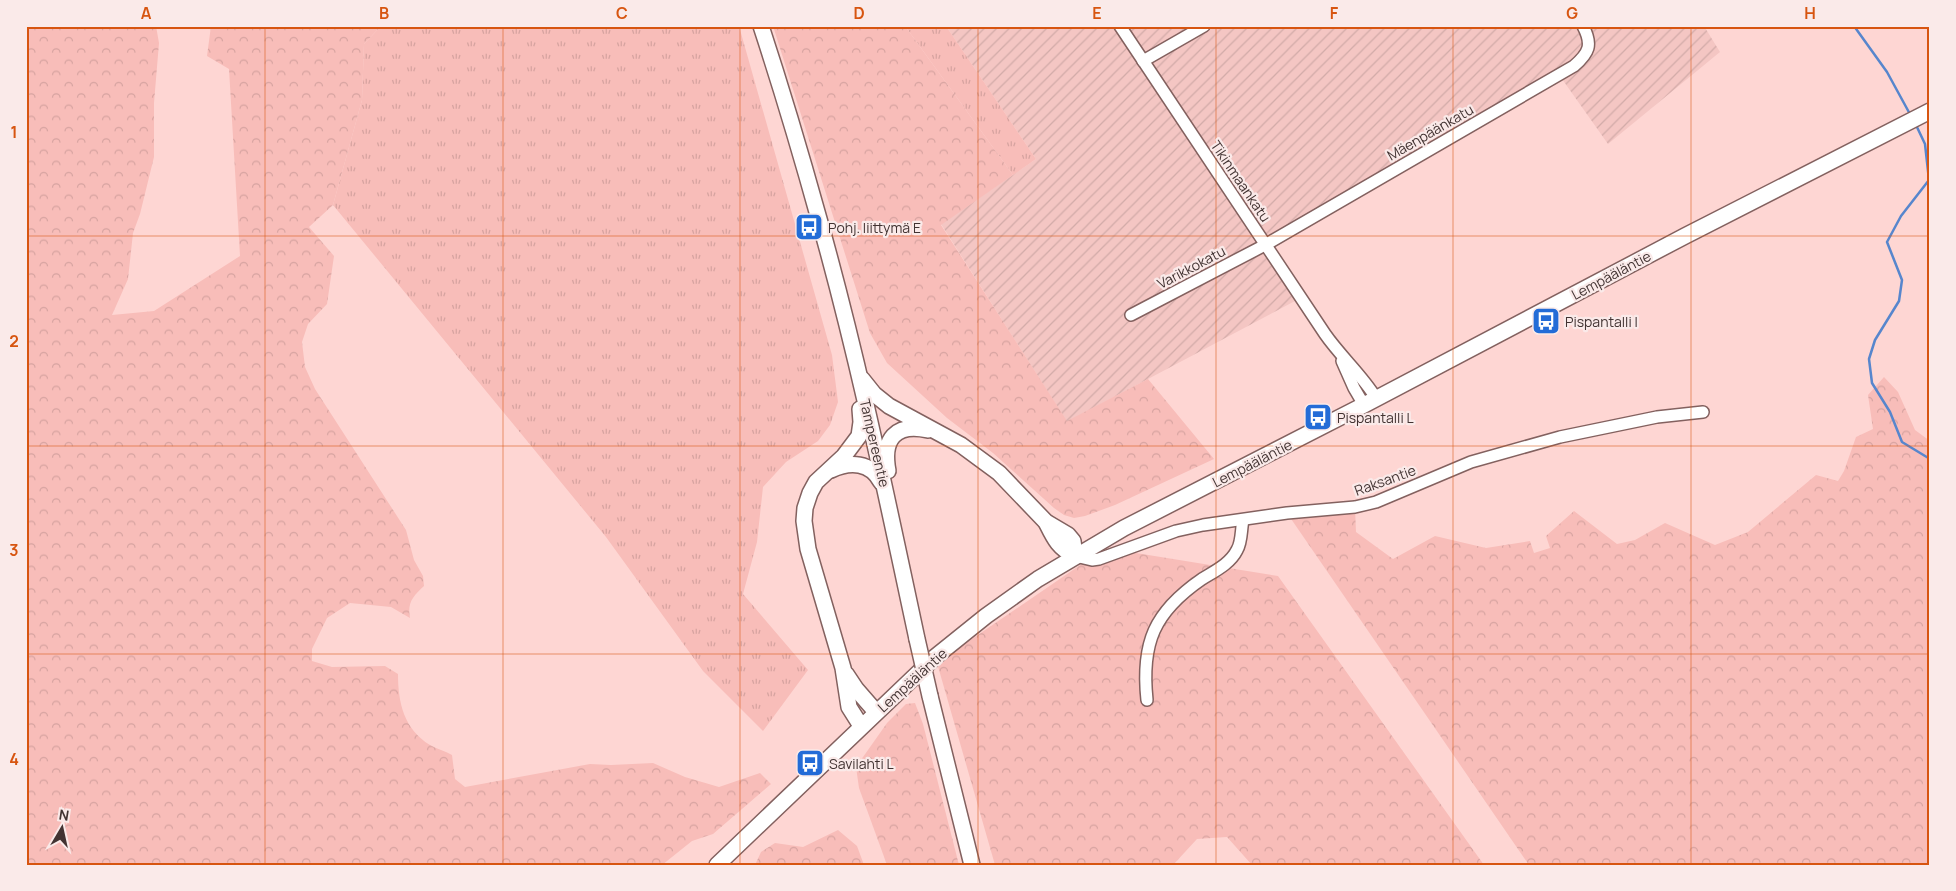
<svg xmlns="http://www.w3.org/2000/svg" width="1956" height="891" viewBox="0 0 1956 891" font-family="Manrope,sans-serif">
  <style>
    .industrial { fill: url(#industrial-furrows) }
    .grass { fill: url(#grass-tufts) }
    .forest { fill: url(#forest-crowns) }
    .lines { fill: none; stroke-linecap: round; stroke-linejoin: round }
    .stream { stroke: #5786cd; stroke-width: 2.5 }
    .minor-casing { stroke: #83615f; stroke-width: 14 }
    .major-casing { stroke: #83615f; stroke-width: 18 }
    .minor { stroke: #fff; stroke-width: 11 }
    .major { stroke: #fff; stroke-width: 15 }
    .major-bridge-casing { stroke: #83615f; stroke-width: 18; stroke-linecap: butt }
    .major-bridge { stroke: #fff; stroke-width: 15 }
    .grid { fill: none; stroke: #d75510; stroke-width: 1; stroke-opacity: 0.55 }
    .labels { text-anchor: middle; dominant-baseline: central; stroke-width: 4.5; stroke-linejoin: round; paint-order: stroke }
    .street-label { font-size: 14px; fill: #423332; stroke: #faeae9 }
    .poi-label { font-size: 14px; fill: #423332; stroke: #faeae9; text-anchor: start }
    .neatline { fill: none; stroke: #d75510; stroke-width: 2 }
    .grid-label { font-size: 16px; text-anchor: middle; font-weight: bold; fill: #d75510 }
  </style>
  <defs>
    <pattern id="industrial-furrows" width="10" height="10" patternUnits="userSpaceOnUse" patternTransform="scale(1.25)"><rect width="10" height="10" fill="#f4c6c3"/><path d="M-1 1l2-2M0 10L10 0M9 11l2-2" fill="none" stroke="#d2aba8"/></pattern>
    <pattern id="grass-tufts" width="24" height="20" patternUnits="userSpaceOnUse" patternTransform="scale(1.25)"><rect width="24" height="20" fill="#f8bdb9"/><path d="M3 7l-1-3M5 7V3M7 7l1-3M15 17l-1-3M17 17v-4M19 17l1-3" fill="none" stroke="#d6a3a0"/></pattern>
    <pattern id="forest-crowns" width="20" height="18" patternUnits="userSpaceOnUse" patternTransform="scale(1.25)"><rect width="20" height="18" fill="#f8bdb9"/><path d="M2 6a3 3 0 1 1 6 0M12 15a3 3 0 1 1 6 0" fill="none" stroke="#d6a3a0"/></pattern>
  </defs>
  <rect width="100%" height="100%" fill="#fed6d3"/>
  <path class="industrial" d="M946 26H1704L1720 52 1608 144 1562 79 1265 253 1295 301 1067 422 941 224 1036 159Z"/>
  <g class="grass">
    <path d="M381 26H739L832 355 838 402 830 425 818 441 786 462 763 487 757 542 743 594 808 670 763 731 703 671 606 537 333 205 362 100 364 44Z"/>
    <path d="M905 26H946L1036 159 1013 175Z"/>
  </g>
  <g class="forest">
    <path d="M26 26H156L159 43 154 103V157L140 214 133 233 128 279 112 315 154 311 240 256 229 69 207 56 211 26H381L364 44 362 100 333 205 309 227 334 256 327 304 308 324 302 342 305 367 315 389 406 530 414 560 423 576 424 586C413 596 407 603 410 618L391 607 350 603 327 618 312 649V661L332 667 385 666 398 674C398 703 404 729 430 745 437 749 445 751 452 755L455 779 465 787 590 764 611 765 653 763 685 777 719 787 760 773 771 784 713 834 692 841 662 865H26Z"/>
    <path d="M773 26H905L1013 175 941 225 1067 421 1148 379 1214 459 1115 505 1085 516 1074 518 1064 515 1054 508 993 453 947 418 887 363 870 333Z"/>
    <path d="M1884 377 1898 392 1915 430 1930 441V865H1529L1287 513 1355 507 1356 532 1393 559 1435 536 1486 548 1530 541 1534 553 1550 548 1546 536 1574 511 1617 544 1635 540 1665 523 1715 545 1748 532 1816 475 1838 481 1844 471 1856 437 1873 429 1868 395Z"/>
    <path d="M1105 548 1278 576 1484 865H1252L1227 837 1197 839 1173 865H995L937 663Z"/>
    <path d="M915 703 923 724 959 865H887L859 788 856 767 887 723 906 704Z"/>
    <path d="M838 830 857 846 864 865H755L761 852 775 843 803 847Z"/>
  </g>
  <g class="lines">
    <g class="stream">
      <path d="M1854 26 1887 72 1911 116"/>
      <path d="M1916 125 1925 144 1929 180 1901 216 1887 242 1902 280 1899 301 1875 340 1869 359 1872 383 1890 412 1902 442 1930 459"/>
    </g>
    <defs>
      <g id="minor">
        <path d="M1120 26 1325 334C1341 357 1362 375 1376 398"/>
        <path d="M1143 61 1204 26"/>
        <path d="M1131 315 1265 245 1574 66C1589 53 1593 45 1583 26"/>
        <path d="M1342 361 1354 388 1364 405"/>
        <path d="M1075 556 1092 560 1099 559 1176 531 1203 525 1287 513 1355 507 1376 502 1471 462 1560 437 1657 417 1703 412"/>
        <path d="M1147 700C1141 643 1154 612 1202 579 1215 571 1230 564 1237 550 1242 542 1241 529 1243 520"/>
      </g>
      <g id="major">
        <path d="M761 26C782 90 801 154 819 219 858 357 887 499 917 639"/>
        <path d="M862 379 874 394 889 406 961 445 999 473 1046 522 1068 535 1073 541 1075 556"/>
        <path d="M860 409 861 422 859 436 844 456 816 482 810 493 805 508 804 521 808 549 843 668 849 707 861 726"/>
        <path d="M831 470C850 461 871 462 881 482"/>
        <path d="M888 471C882 439 895 423 928 430"/>
        <path d="M1046 522C1054 538 1058 548 1075 556"/>
        <path d="M846 674 856 689 876 712"/>
        <path d="M930 696 972 865"/>
        <path d="M717 865 935 657 986 616 1038 579 1124 528 1364 405 1685 236 1930 111"/>
      </g>
    </defs>
    <use href="#minor" class="minor-casing"/>
    <use href="#major" class="major-casing"/>
    <use href="#minor" class="minor"/>
    <use href="#major" class="major"/>
    <defs>
      <path id="major-bridge" d="M917 639 930 696"/>
    </defs>
    <use href="#major-bridge" class="major-bridge-casing"/>
    <use href="#major-bridge" class="major-bridge"/>
  </g>
  <path class="grid" d="M265 26V865M503 26V865M740 26V865M978 26V865M1216 26V865M1453 26V865M1691 26V865M26 236H1930M26 446H1930M26 654H1930"/>
  <defs>
    <symbol id="bus-square" viewBox="-11 -11 22 22"><rect x="-9" y="-9" width="18" height="18" rx="4" fill="#236cd7" stroke="#faeae9"/><path d="M-5-6H5V4H4V6H2V4H-2V6H-4V4H-5ZM-3.5-4V0h7V-4ZM-3.5 1.2v1.5H-2V1.2ZM2 1.2v1.5H3.5V1.2Z" fill="#fff"/></symbol>
  </defs>
  <g fill-rule="evenodd">
    <use href="#bus-square" x="793" y="211" width="32" height="32"/>
    <use href="#bus-square" x="1530" y="305" width="32" height="32"/>
    <use href="#bus-square" x="1302" y="401" width="32" height="32"/>
    <use href="#bus-square" x="794" y="747" width="32" height="32"/>
  </g>
  <g class="labels">
    <g class="street-label">
      <text transform="translate(1430 132) rotate(-30)">Mäenpäänkatu</text>
      <text transform="translate(1241 181) rotate(56)">Tikinmaankatu</text>
      <text transform="translate(1191 267) rotate(-28)">Varikkokatu</text>
      <text transform="translate(1611 275) rotate(-28)">Lempääläntie</text>
      <text transform="translate(875 443) rotate(77)">Tampereentie</text>
      <text transform="translate(1252 463) rotate(-27)">Lempääläntie</text>
      <text transform="translate(1385 480) rotate(-20)">Raksantie</text>
      <text transform="translate(912 680) rotate(-42)">Lempääläntie</text>
    </g>
    <g class="poi-label">
      <text x="828" y="227">Pohj. liittymä E</text>
      <text x="1565" y="321">Pispantalli I</text>
      <text x="1337" y="417">Pispantalli L</text>
      <text x="829" y="763">Savilahti L</text>
    </g>
  </g>
  <rect width="1956" height="891" fill="none" stroke="#faeae9" stroke-width="55"/>
  <g transform="translate(62 828) rotate(9)" stroke="#faeae9" stroke-width="4" paint-order="stroke">
  <path d="M0-4L9 19L0 12L-9 19Z" fill="#423332"/>
  <text y="-8" font-size="14" font-weight="bold" text-anchor="middle" fill="#423332">N</text>
  </g>
  <rect x="28" y="28" width="1900" height="836" class="neatline"/>
  <g class="grid-label">
    <text x="146" y="19">A</text>
    <text x="384" y="19">B</text>
    <text x="622" y="19">C</text>
    <text x="859" y="19">D</text>
    <text x="1097" y="19">E</text>
    <text x="1334" y="19">F</text>
    <text x="1572" y="19">G</text>
    <text x="1810" y="19">H</text>
    <text x="14" y="138">1</text>
    <text x="14" y="347">2</text>
    <text x="14" y="556">3</text>
    <text x="14" y="765">4</text>
  </g>
</svg>
